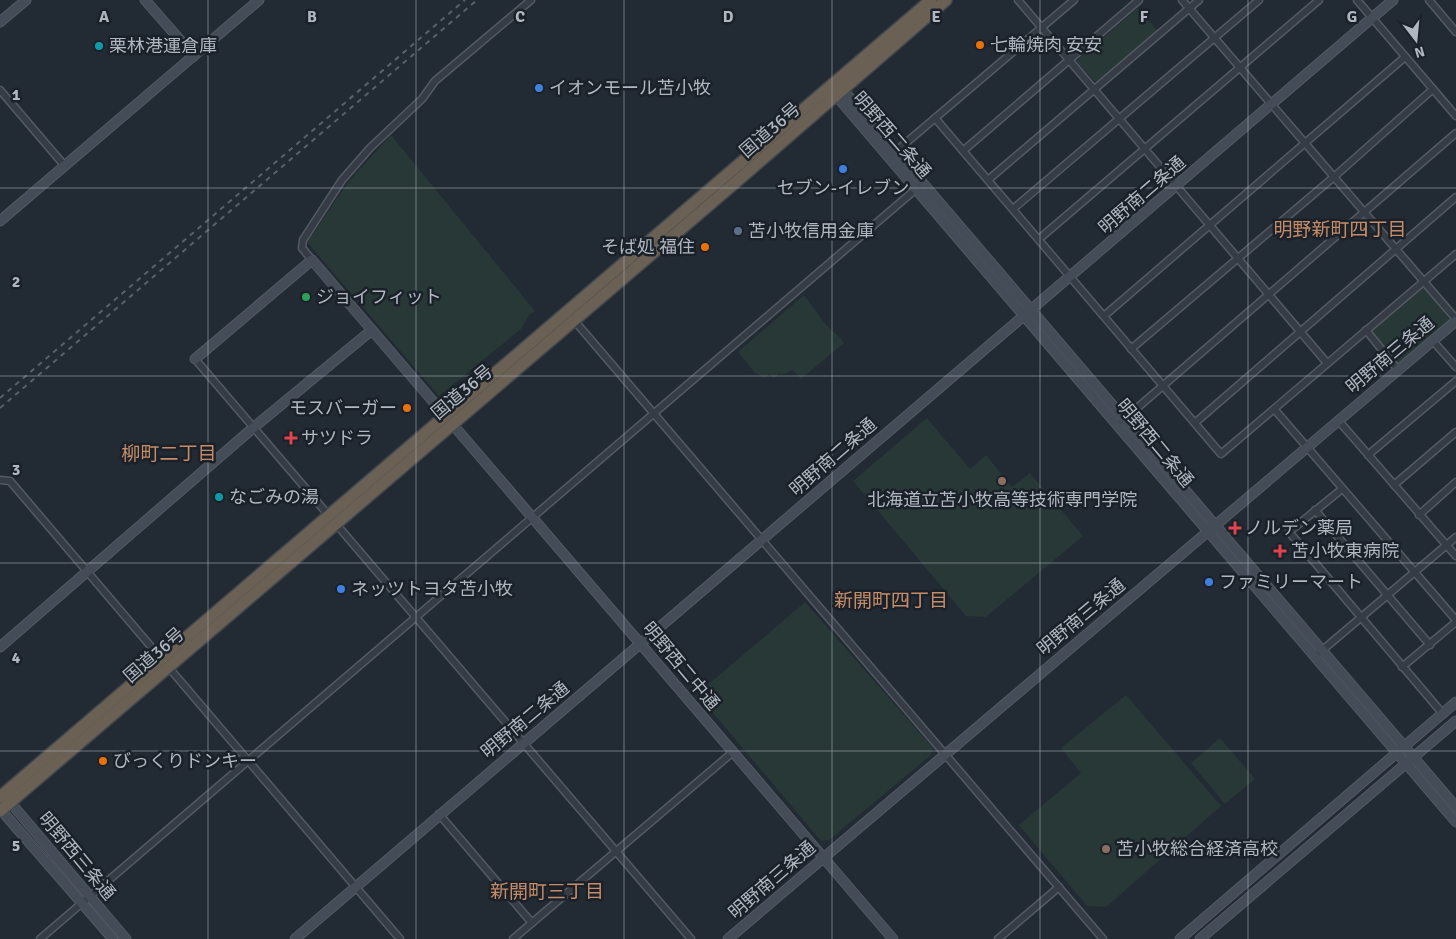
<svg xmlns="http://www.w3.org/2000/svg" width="1456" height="939" viewBox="0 0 1456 939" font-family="Signika,'Noto Sans JP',sans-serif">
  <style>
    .green { fill: #273837 }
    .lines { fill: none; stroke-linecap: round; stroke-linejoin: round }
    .street-casing { stroke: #535a62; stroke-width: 9 }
    .secondary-casing { stroke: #535a62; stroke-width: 11 }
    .highway-casing { stroke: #40474f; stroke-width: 14 }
    .street { stroke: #353c45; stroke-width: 6 }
    .secondary { stroke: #444c57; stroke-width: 9 }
    .highway { stroke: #6a6053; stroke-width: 11 }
    .rail { stroke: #58606b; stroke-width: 2; stroke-dasharray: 5 5; stroke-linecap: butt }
    .grid { fill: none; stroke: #b0b7c1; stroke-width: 1; stroke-opacity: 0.55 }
    .food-dot { fill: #e8710a; stroke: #1b2129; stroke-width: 2 }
    .culture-dot { fill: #0f9aa8; stroke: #1b2129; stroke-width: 2 }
    .shop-dot { fill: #3f7fe0; stroke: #1b2129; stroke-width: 2 }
    .service-dot { fill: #5c6f8a; stroke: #1b2129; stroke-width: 2 }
    .leisure-dot { fill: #2e9e5b; stroke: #1b2129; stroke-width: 2 }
    .health-dot { fill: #e0444e; stroke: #1b2129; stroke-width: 2 }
    .education-dot { fill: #8d6e63; stroke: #1b2129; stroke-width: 2 }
    .labels { text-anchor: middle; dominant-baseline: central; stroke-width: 5; stroke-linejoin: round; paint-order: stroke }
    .poi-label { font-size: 18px; fill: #b0b7c1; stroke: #1b2129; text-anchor: start }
    .street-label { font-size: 18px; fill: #b0b7c1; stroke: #1b2129 }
    .neighbourhood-label { font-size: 19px; fill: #c48c68; stroke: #1b2129 }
    .grid-label { font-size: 16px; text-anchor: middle; font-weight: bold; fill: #b0b7c1; stroke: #1b2129; stroke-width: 5; stroke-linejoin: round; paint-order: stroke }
  </style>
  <rect width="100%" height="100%" fill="#222a34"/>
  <g class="green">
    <path d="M1138 8 1156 29 1157 33 1097 81H1094L1076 61Z"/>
    <path d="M391 135 535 311 529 315 521 329 439 396 307 242 349 181Z"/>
    <path d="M1422 285 1451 321 1399 366 1369 331Z"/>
    <path d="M804 295C813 306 819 317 828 327 834 334 837 332 844 343L801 379 793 370 782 375 780 373 774 378 769 374 765 378 755 373 738 352Z"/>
    <path d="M927 418 970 469 986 455 1012 487 1030 473 1083 536 986 617 966 616 853 481Z"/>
    <path d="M805 602 933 748 931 755 829 840 821 841 697 694Z"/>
    <path d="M1126 695 1221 806 1106 907 1087 906 1019 825 1081 773 1061 748Z"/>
    <path d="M1220 738 1255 779 1225 804 1191 763Z"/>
  </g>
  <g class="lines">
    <defs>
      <g id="street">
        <path d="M1018 0 1327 363"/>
        <path d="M1182 0 1456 319"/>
        <path d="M1357 0 1456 116"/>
        <path d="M1429 0 1456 32"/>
        <path d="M0 90 64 165"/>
        <path d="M935 118 1221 454 1456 254"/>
        <path d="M963 151 1139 0"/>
        <path d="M894 153 1074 0"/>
        <path d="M988 180 1199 0"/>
        <path d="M1013 209 1259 0"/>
        <path d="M1039 239 1319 0"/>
        <path d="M312 260 302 248 303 240 342 180 370 148 422 99 435 81 531 0"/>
        <path d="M1104 316 1405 57"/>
        <path d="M573 319 1103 939"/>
        <path d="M1366 330 1398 370"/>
        <path d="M1433 341 1456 367"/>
        <path d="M1131 349 1335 176 1433 89"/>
        <path d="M195 359 691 939"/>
        <path d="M1275 410 1456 620"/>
        <path d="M1338 420 1456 556"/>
        <path d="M1122 421 1456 133"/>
        <path d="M1196 422 1456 197"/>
        <path d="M1368 455 1456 381"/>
        <path d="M0 480 10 481 400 939"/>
        <path d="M1394 485 1456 432"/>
        <path d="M1342 489 1289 532 1443 714"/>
        <path d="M1315 510 1430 645"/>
        <path d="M1419 515 1456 482"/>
        <path d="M1319 653 1456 537"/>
        <path d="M1402 667 1456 622"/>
        <path d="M439 814 532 923"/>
        <path d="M40 939 923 183"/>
        <path d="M513 939 733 752"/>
        <path d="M998 939 1059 887"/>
      </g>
      <g id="secondary">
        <path d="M145 0 194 56"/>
        <path d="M0 22 26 0"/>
        <path d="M839 85 1456 807"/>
        <path d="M833 92 1456 822"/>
        <path d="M0 221 259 0"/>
        <path d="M195 359 312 260 893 939"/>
        <path d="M0 647 253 428 372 330"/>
        <path d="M5 800 10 802 126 939"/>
        <path d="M0 806 1 810 113 939"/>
        <path d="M295 939 1393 0"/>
        <path d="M728 939 1456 321"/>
        <path d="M1180 939 1456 702"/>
        <path d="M1200 939 1456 721"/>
      </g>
      <g id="highway">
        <path d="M0 797 931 0"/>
        <path d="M0 811 736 182 946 0"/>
      </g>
    </defs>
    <use href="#street" class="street-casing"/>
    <use href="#secondary" class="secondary-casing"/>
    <use href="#highway" class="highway-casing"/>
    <use href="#street" class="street"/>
    <use href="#secondary" class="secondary"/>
    <use href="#highway" class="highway"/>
    <g class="rail">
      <path d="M0 398 465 0"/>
      <path d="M0 408 477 0"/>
    </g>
  </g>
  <path class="grid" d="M208 0V939M416 0V939M624 0V939M832 0V939M1040 0V939M1248 0V939M0 188H1456M0 376H1456M0 563H1456M0 751H1456"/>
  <g class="food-dot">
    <circle cx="980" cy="45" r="5"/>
    <circle cx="705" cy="247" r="5"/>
    <circle cx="407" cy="408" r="5"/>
    <circle cx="103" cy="761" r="5"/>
  </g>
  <g class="culture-dot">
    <circle cx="99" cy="46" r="5"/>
    <circle cx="219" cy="497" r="5"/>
  </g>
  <g class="shop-dot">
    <circle cx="539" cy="88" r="5"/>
    <circle cx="843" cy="169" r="5"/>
    <circle cx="1209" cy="582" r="5"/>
    <circle cx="341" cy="589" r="5"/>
  </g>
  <circle class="service-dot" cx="738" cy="231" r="5"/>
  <circle class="leisure-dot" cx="306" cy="297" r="5"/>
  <g class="health-dot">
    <path d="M288.5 430.5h5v5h5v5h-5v5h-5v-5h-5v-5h5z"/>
    <path d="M1232.5 520.5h5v5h5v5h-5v5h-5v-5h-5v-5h5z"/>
    <path d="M1277.5 543.5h5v5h5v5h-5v5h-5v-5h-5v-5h5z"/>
  </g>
  <g class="education-dot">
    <circle cx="1002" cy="481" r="5"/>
    <circle cx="1106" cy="849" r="5"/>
  </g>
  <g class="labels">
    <g class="poi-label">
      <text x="990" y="45">七輪焼肉 安安</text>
      <text x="109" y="46">栗林港運倉庫</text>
      <text x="549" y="88">イオンモール苫小牧</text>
      <text x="843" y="188" text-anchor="middle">セブン-イレブン</text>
      <text x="748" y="231">苫小牧信用金庫</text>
      <text x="695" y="247" text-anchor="end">そば処 福住</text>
      <text x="316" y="297">ジョイフィット</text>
      <text x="397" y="408" text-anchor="end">モスバーガー</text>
      <text x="301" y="438">サツドラ</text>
      <text x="229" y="497">なごみの湯</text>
      <text x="1002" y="500" text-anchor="middle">北海道立苫小牧高等技術専門学院</text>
      <text x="1245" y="528">ノルデン薬局</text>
      <text x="1291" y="551">苫小牧東病院</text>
      <text x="1219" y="582">ファミリーマート</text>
      <text x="351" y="589">ネッツトヨタ苫小牧</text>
      <text x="113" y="761">びっくりドンキー</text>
      <text x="1116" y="849">苫小牧総合経済高校</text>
    </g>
    <g class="street-label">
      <text transform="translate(770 130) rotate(-41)">国道36号</text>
      <text transform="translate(892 135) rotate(49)">明野西二条通</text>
      <text transform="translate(1142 195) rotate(-41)">明野南二条通</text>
      <text transform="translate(1390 355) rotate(-40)">明野南三条通</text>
      <text transform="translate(462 392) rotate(-40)">国道36号</text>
      <text transform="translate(1155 443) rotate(50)">明野西二条通</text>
      <text transform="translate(833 457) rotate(-41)">明野南二条通</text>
      <text transform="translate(1081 617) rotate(-40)">明野南三条通</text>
      <text transform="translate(154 655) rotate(-41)">国道36号</text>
      <text transform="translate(681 666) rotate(50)">明野西二中通</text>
      <text transform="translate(525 720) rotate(-40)">明野南二条通</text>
      <text transform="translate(77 856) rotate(50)">明野西三条通</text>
      <text transform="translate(772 880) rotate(-41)">明野南三条通</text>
    </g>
    <g class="neighbourhood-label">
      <text x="1340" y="230">明野新町四丁目</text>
      <text x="169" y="454">柳町二丁目</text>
      <text x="891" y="601">新開町四丁目</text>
      <text x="547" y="892">新開町三丁目</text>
    </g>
  </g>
  <g class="grid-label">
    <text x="104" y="22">A</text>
    <text x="312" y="22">B</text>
    <text x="520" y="22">C</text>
    <text x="728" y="22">D</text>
    <text x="936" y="22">E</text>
    <text x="1144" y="22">F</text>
    <text x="1352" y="22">G</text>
    <text x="16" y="100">1</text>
    <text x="16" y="287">2</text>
    <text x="16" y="475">3</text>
    <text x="16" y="663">4</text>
    <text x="16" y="851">5</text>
  </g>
  <g transform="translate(1416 40) rotate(164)" stroke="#1b2129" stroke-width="4" paint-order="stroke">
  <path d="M0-4L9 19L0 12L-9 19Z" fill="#b0b7c1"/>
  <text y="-8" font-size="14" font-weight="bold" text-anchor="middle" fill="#b0b7c1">N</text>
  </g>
</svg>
